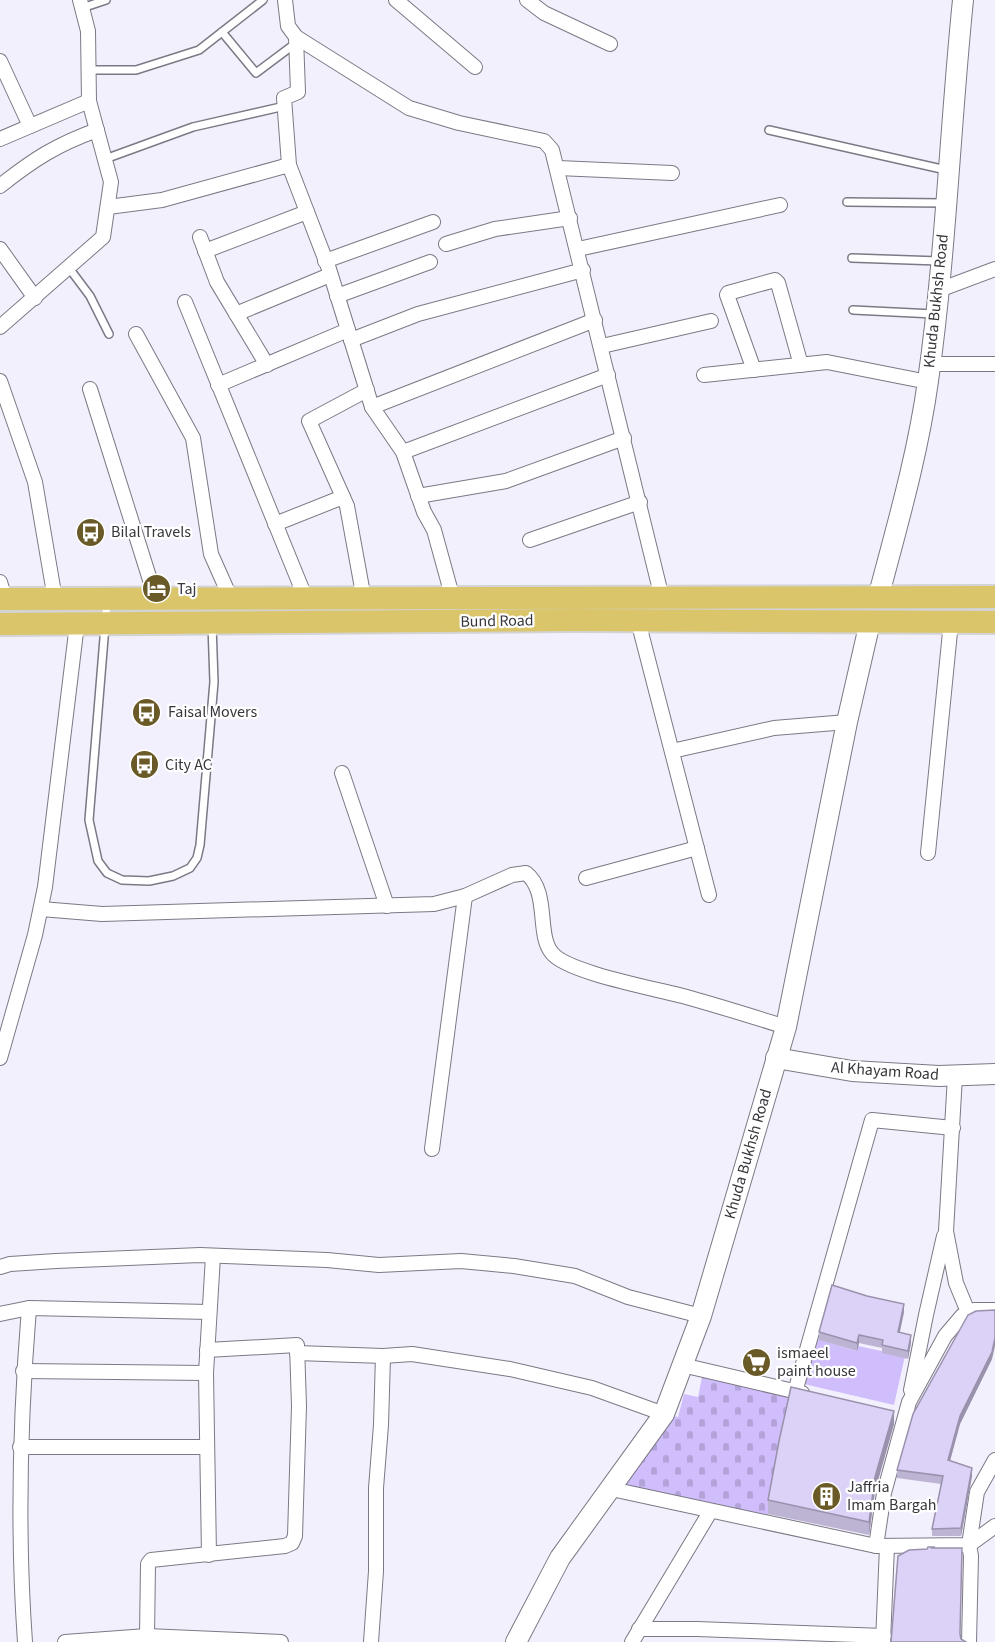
<svg xmlns="http://www.w3.org/2000/svg" width="995" height="1642" viewBox="0 0 995 1642" font-family="'Source Sans 3',sans-serif">
  <style>
    .green { fill: #d0bdfc }
    .cemetery { fill: url(#cemetery-stones) }
    .lines { fill: none; stroke-linecap: round; stroke-linejoin: round }
    .lane-casing { stroke: #7c7984; stroke-width: 10 }
    .street-casing { stroke: #7c7984; stroke-width: 16 }
    .secondary-casing { stroke: #7c7984; stroke-width: 22 }
    .primary-casing { stroke: #d3d3d4; stroke-width: 26 }
    .lane { stroke: #fff; stroke-width: 7 }
    .street { stroke: #fff; stroke-width: 14 }
    .secondary { stroke: #fff; stroke-width: 20 }
    .primary { stroke: #dac56b; stroke-width: 22 }
    .wall { fill: #bdb4d4 }
    .shaded-wall { fill: #9a92ac }
    .building { fill: #dcd1f6; stroke: #9a92ac; stroke-width: 1.5 }
    .labels { text-anchor: middle; dominant-baseline: central; stroke-width: 4.5; stroke-linejoin: round; paint-order: stroke }
    .street-label { font-size: 16px; fill: #37363b; stroke: #fff }
    .poi-label { font-size: 16px; fill: #37363b; stroke: #fff; text-anchor: start }
  </style>
  <defs>
    <pattern id="cemetery-stones" width="16" height="16" patternUnits="userSpaceOnUse" patternTransform="scale(1.5)"><rect width="16" height="16" fill="#d0bdfc"/><path d="M2 7V4a2 2 0 0 1 4 0v3zM10 15v-3a2 2 0 0 1 4 0v3z" fill="#b3a3d9"/></pattern>
  </defs>
  <rect width="100%" height="100%" fill="#f3f0fd"/>
  <path class="green" d="M817 1339 856 1351 858 1346 905 1356 894 1405 804 1384Z"/>
  <path class="cemetery" d="M715 1374 793 1392 779 1454 768 1516 614 1484 664 1414 678 1417 684 1394 698 1397 702 1377 713 1380Z"/>
  <g class="lines">
    <defs>
      <g id="lane">
        <path d="M82 8 106 0"/>
        <path d="M222 32 256 73 296 43"/>
        <path d="M88 70H136L199 50 263 0"/>
        <path d="M769 130 946 170"/>
        <path d="M105 159 193 127 285 106"/>
        <path d="M847 202 943 203"/>
        <path d="M852 258 939 261"/>
        <path d="M69 268 90 296 109 334"/>
        <path d="M853 310 934 314"/>
        <path d="M107 602 89 820 98 861 107 873 122 880 149 881 173 876 190 868 197 858 200 845 214 682 212 625"/>
      </g>
      <g id="street">
        <path d="M285 0 288 26 296 37 409 108 459 123 544 141 552 150 662 598"/>
        <path d="M396 0 475 67"/>
        <path d="M527 0 544 13 610 44"/>
        <path d="M296 37 298 92 284 98 289 165 329 269 372 407 403 452 424 512 434 530 453 599"/>
        <path d="M0 61 30 126"/>
        <path d="M0 139 89 101"/>
        <path d="M558 168 672 173"/>
        <path d="M0 186C34 159 56 145 97 130"/>
        <path d="M108 207 162 200 289 165"/>
        <path d="M200 237 217 282 267 365"/>
        <path d="M446 244 495 229 570 218"/>
        <path d="M0 249 35 298"/>
        <path d="M578 249 780 205"/>
        <path d="M205 251 307 212"/>
        <path d="M325 261 433 222"/>
        <path d="M939 290 995 269"/>
        <path d="M337 296 430 262"/>
        <path d="M185 302 306 599"/>
        <path d="M236 314 330 275"/>
        <path d="M0 327 103 237 111 182 89 101 88 31 80 0"/>
        <path d="M136 334 193 438 211 554 231 599"/>
        <path d="M351 340 418 314 583 270"/>
        <path d="M602 346 711 321"/>
        <path d="M930 364H995"/>
        <path d="M754 370 727 295 728 293 775 280 778 283 801 365"/>
        <path d="M704 375 827 362 928 382"/>
        <path d="M0 381 35 482 55 599"/>
        <path d="M218 385 348 330"/>
        <path d="M90 389 156 599"/>
        <path d="M372 407 595 320"/>
        <path d="M403 452 608 375"/>
        <path d="M418 496 506 481 624 438"/>
        <path d="M275 524 343 497"/>
        <path d="M530 540 640 502"/>
        <path d="M0 582 5 599"/>
        <path d="M364 599 347 506 309 421 367 390"/>
        <path d="M638 621 709 895"/>
        <path d="M672 751 774 728 847 722"/>
        <path d="M342 773 387 906"/>
        <path d="M928 853 951 622"/>
        <path d="M586 878 697 848"/>
        <path d="M41 909 102 914 434 904 465 896 512 875 526 873C550 892 536 934 552 953 567 973 663 990 690 998 722 1007 754 1017 786 1027"/>
        <path d="M0 1058 35 935 45 887 77 624"/>
        <path d="M955 1076 946 1231 956 1283 968 1312"/>
        <path d="M432 1149 465 896"/>
        <path d="M0 1267 10 1264 56 1261 200 1255 327 1260 379 1265 461 1261 514 1266 575 1276 628 1297 701 1316"/>
        <path d="M0 1314 29 1308 209 1312"/>
        <path d="M297 1353 383 1356 412 1354 510 1369 592 1388 664 1414"/>
        <path d="M682 1365 802 1393"/>
        <path d="M23 1371 206 1373"/>
        <path d="M911 1390 926 1315 944 1236"/>
        <path d="M795 1392 872 1120 953 1128"/>
        <path d="M20 1447H207"/>
        <path d="M616 1490 876 1546 969 1545 995 1526"/>
        <path d="M876 1546 884 1493 909 1402 945 1336 962 1316 974 1310H995"/>
        <path d="M209 1555 206 1373 213 1256"/>
        <path d="M639 1629H697L884 1636"/>
        <path d="M147 1636 148 1564 151 1560 285 1546 292 1543 295 1536 299 1406 297 1345 207 1350"/>
        <path d="M25 1642C17 1531 20 1419 29 1308"/>
        <path d="M65 1642 147 1636 281 1642"/>
        <path d="M371 1642 376 1571V1488L381 1425 383 1356"/>
        <path d="M632 1642 710 1512"/>
        <path d="M883 1642 887 1546"/>
        <path d="M969 1642 971 1556 969 1545 977 1492 995 1460"/>
      </g>
      <g id="secondary">
        <path d="M878 598C897 526 918 454 928 381 946 254 950 127 963 0"/>
        <path d="M776 1058 852 1071 939 1076 995 1074"/>
        <path d="M516 1642 560 1558 664 1414 701 1316 786 1027 847 722 870 622"/>
      </g>
      <g id="primary">
        <path d="M0 599 995 597"/>
        <path d="M0 624 576 620 995 622"/>
      </g>
    </defs>
    <use href="#lane" class="lane-casing"/>
    <use href="#street" class="street-casing"/>
    <use href="#secondary" class="secondary-casing"/>
    <use href="#primary" class="primary-casing"/>
    <use href="#lane" class="lane"/>
    <use href="#street" class="street"/>
    <use href="#secondary" class="secondary"/>
    <use href="#primary" class="primary"/>
  </g>
  <g class="wall">
    <path d="M867 1296 904 1312 900 1332 911 1343 908 1359 882 1353V1348L859 1343 857 1351 819 1340V1332Z"/>
    <path d="M992 1359 960 1424 950 1461 972 1476 961 1536H932V1529L941 1484 897 1478V1470Z"/>
    <path d="M894 1424 875 1491 869 1535 768 1514V1500Z"/>
  </g>
  <g class="shaded-wall">
    <path d="M904 1304V1312L898 1340V1332Z"/>
    <path d="M859 1335V1343L857 1351V1343Z"/>
    <path d="M911 1335V1343L908 1359V1351Z"/>
    <path d="M995 1338V1346L992 1359 960 1424 948 1468V1460L960 1416Z"/>
    <path d="M894 1411V1424L875 1491 869 1535V1522L875 1477Z"/>
    <path d="M972 1468V1476L961 1536V1528Z"/>
  </g>
  <g class="building">
    <path d="M832 1285 867 1296 904 1304 898 1332 911 1335 908 1351 882 1345 883 1340 859 1335 857 1343 819 1332Z"/>
    <path d="M995 1310V1338L992 1352 960 1416 948 1460 972 1468 961 1528 932 1529 943 1476 897 1470 913 1414 968 1315 976 1311Z"/>
    <path d="M791 1387 894 1411 875 1477 869 1522 768 1500 779 1441Z"/>
    <path d="M928 1547H935L931 1548H962L960 1634 961 1639 966 1642H891L898 1556 909 1550 927 1549Z"/>
  </g>
  <defs>
    <symbol id="bus-disc" viewBox="-11 -11 22 22"><circle r="9.5" fill="#6a5a28" stroke="#fff"/><path d="M-5-6H5V4H4V6H2V4H-2V6H-4V4H-5ZM-3.5-4V0h7V-4ZM-3.5 1.2v1.5H-2V1.2ZM2 1.2v1.5H3.5V1.2Z" fill="#fff"/></symbol>
    <symbol id="hotel-disc" viewBox="-11 -11 22 22"><circle r="9.5" fill="#6a5a28" stroke="#fff"/><path d="M-6-4.5h1.5V1H6V5H4.5V3h-9V5H-6ZM-4 0a1.8 1.8 0 1 1 3.6 0ZM.5 0V-2.5h3Q6-2.5 6 0Z" fill="#fff"/></symbol>
    <symbol id="supermarket-disc" viewBox="-11 -11 22 22"><circle r="9.5" fill="#6a5a28" stroke="#fff"/><path d="M-6-5.5h2.5l.6 2H6L4.5 2H-2.5L-4.4-4H-6ZM-1.5 3.2a1.3 1.3 0 1 0 .1 0ZM3 3.2a1.3 1.3 0 1 0 .1 0Z" fill="#fff"/></symbol>
    <symbol id="building-disc" viewBox="-11 -11 22 22"><circle r="9.5" fill="#6a5a28" stroke="#fff"/><path d="M-4-6H4V6H1V3H-1V6H-4ZM-2.5-4.3h1.7v1.8h-1.7ZM.8-4.3h1.7v1.8H.8ZM-2.5-1h1.7V.8h-1.7ZM.8-1h1.7V.8H.8Z" fill="#fff"/></symbol>
  </defs>
  <g fill-rule="evenodd">
    <use href="#bus-disc" x="74" y="516" width="33" height="33"/>
    <use href="#hotel-disc" x="140" y="572" width="33" height="33"/>
    <use href="#bus-disc" x="130" y="696" width="33" height="33"/>
    <use href="#bus-disc" x="128" y="748" width="33" height="33"/>
    <use href="#supermarket-disc" x="740" y="1346" width="33" height="33"/>
    <use href="#building-disc" x="810" y="1480" width="33" height="33"/>
  </g>
  <g class="labels">
    <g class="street-label">
      <text transform="translate(936 301) rotate(-84)">Khuda Bukhsh Road</text>
      <text transform="translate(497 621) rotate(-1)">Bund Road</text>
      <text transform="translate(885 1071) rotate(4)">Al Khayam Road</text>
      <text transform="translate(748 1154) rotate(-74)">Khuda Bukhsh Road</text>
    </g>
    <g class="poi-label">
      <text x="111" y="532">Bilal Travels</text>
      <text x="177" y="589">Taj</text>
      <text x="168" y="712">Faisal Movers</text>
      <text x="165" y="765">City AC</text>
      <text x="777" y="1353">ismaeel<tspan x="777" dy="18">paint house</tspan></text>
      <text x="847" y="1487">Jaffria<tspan x="847" dy="18">Imam Bargah</tspan></text>
    </g>
  </g>
</svg>
